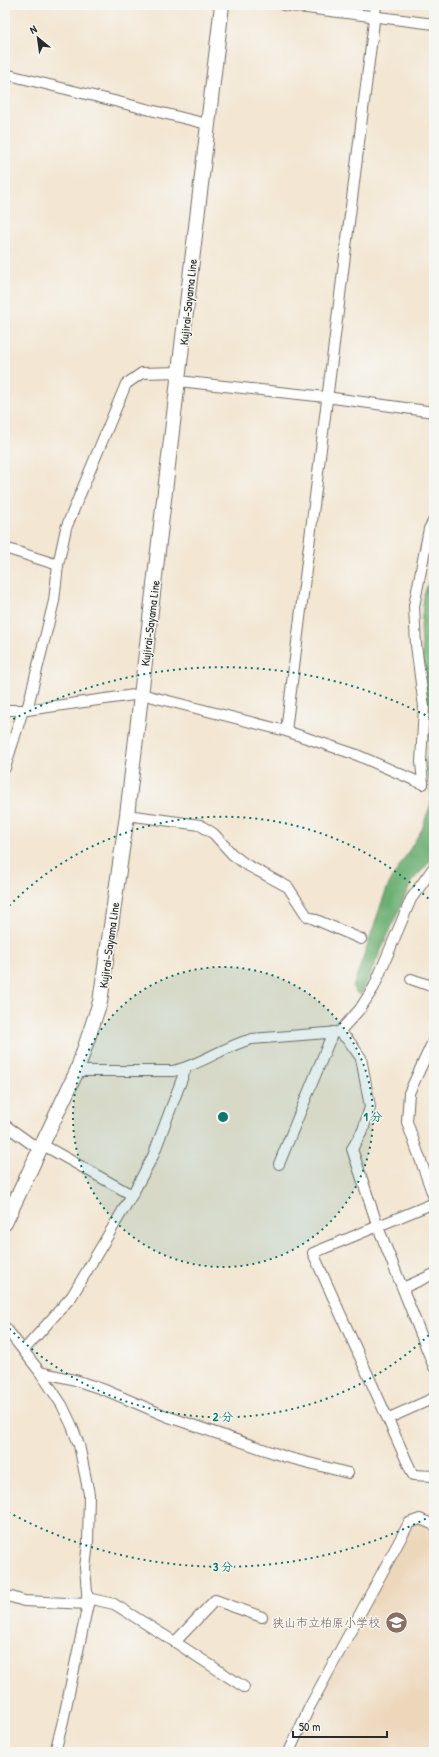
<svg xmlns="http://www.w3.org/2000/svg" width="439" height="1757" viewBox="0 0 439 1757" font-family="'Patrick Hand','Klee One',sans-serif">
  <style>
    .built { fill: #edd7bb }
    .forest { fill: #6caf72; stroke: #4c6d4e }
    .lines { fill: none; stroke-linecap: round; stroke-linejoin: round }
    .street-casing { stroke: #716c65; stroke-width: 12 }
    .secondary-casing { stroke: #716c65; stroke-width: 16 }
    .street { stroke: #fff; stroke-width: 10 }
    .secondary { stroke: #fff; stroke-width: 14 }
    .ring { fill: none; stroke: #0f766e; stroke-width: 2; stroke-dasharray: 2 4 }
    .labels { text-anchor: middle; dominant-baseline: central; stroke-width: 3; stroke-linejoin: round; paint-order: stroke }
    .street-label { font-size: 12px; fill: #2b2b2b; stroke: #f6f6f2 }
    .education-label { font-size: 12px; fill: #785e54; stroke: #f6f6f2; text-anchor: end }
    .centre { fill: #0f766e; stroke: #f6f6f2; stroke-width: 2 }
    .ring-label { font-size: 12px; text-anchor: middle; font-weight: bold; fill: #0f766e; stroke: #f6f6f2; stroke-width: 3; stroke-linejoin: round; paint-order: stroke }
  </style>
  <rect width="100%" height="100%" fill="#f6f6f2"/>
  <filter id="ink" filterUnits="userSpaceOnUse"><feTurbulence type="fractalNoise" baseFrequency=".025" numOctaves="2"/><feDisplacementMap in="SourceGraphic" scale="8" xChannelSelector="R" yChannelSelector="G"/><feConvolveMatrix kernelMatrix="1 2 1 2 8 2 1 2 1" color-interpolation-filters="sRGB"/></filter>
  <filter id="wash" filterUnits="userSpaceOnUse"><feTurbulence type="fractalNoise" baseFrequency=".012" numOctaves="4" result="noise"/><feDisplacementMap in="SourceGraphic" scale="16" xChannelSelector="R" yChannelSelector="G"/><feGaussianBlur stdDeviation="0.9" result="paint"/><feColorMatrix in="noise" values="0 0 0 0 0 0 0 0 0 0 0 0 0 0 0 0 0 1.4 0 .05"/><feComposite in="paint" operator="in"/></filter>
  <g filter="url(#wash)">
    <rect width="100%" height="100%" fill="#f3e6d2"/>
    <path class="built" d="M419 1521 434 1529V1752H292L308 1716 411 1524Z"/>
    <path class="forest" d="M434 566V853L429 863 412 881 361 995 355 992 353 987 384 896 390 882 422 829 432 800 430 783 426 769 429 746V720L424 680 421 628 424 595Z"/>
  </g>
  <g filter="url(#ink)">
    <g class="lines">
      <defs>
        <g id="street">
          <path d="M283 5 434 24"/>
          <path d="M5 74 207 124"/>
          <path d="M178 381 326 397 434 412"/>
          <path d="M5 548 58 565"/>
          <path d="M5 710H27L141 694 286 731 357 755 423 784 421 762 424 707 416 645 414 606 429 529 434 520"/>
          <path d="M27 710 54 601 58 565 66 528 126 384 142 373 180 372"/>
          <path d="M286 731 376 5"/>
          <path d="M5 768 23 710"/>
          <path d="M127 815 200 825 214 834 232 854 245 864 288 887 307 916 361 939"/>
          <path d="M411 979 434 987"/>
          <path d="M339 1032 349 1041 361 1058 370 1107 363 1130 352 1149 378 1227 434 1367"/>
          <path d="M434 1039 409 1093 407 1122 434 1198"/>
          <path d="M77 1071H173C201 1065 224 1046 252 1039L339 1032 360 1009 374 987 411 899 434 867"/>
          <path d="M5 1125 40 1150"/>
          <path d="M43 1145 132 1195"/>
          <path d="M279 1164 333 1032"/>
          <path d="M434 1203 313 1253 413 1475 434 1476"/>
          <path d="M403 1288 434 1274"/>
          <path d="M5 1327 40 1372 62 1405 72 1426 79 1445 89 1494 88 1543 85 1568 88 1604 63 1721 55 1752"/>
          <path d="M24 1350 72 1296 132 1195 153 1156 186 1068"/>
          <path d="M40 1372 75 1380 105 1390 166 1416 286 1457 348 1473"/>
          <path d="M389 1418 434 1398"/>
          <path d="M5 1595 24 1601 88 1604"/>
          <path d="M87 1598 114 1604 175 1642 244 1687"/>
          <path d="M175 1642 215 1600 262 1617"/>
          <path d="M289 1752 310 1706 409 1523 420 1519 434 1525"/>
        </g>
        <path id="secondary" d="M5 1223 77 1071 100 1002 127 815 222 5"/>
      </defs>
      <use href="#street" class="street-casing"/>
      <use href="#secondary" class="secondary-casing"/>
      <use href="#street" class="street"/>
      <use href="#secondary" class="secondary"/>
    </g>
  </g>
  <circle cx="223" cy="1117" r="150" fill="#0f766e" fill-opacity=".12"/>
  <g class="ring">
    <circle cx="223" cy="1117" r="150"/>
    <path d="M433 1331A300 300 0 0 1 5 1324M5 910A300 300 0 0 1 433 903"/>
    <path d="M431 1516A450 450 0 0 1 8 1512M8 722A450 450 0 0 1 431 718"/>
  </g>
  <defs>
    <symbol id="school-disc" viewBox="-11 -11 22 22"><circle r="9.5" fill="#8d6e63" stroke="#f6f6f2"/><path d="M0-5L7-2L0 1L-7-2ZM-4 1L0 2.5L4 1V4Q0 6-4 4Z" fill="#fff"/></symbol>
  </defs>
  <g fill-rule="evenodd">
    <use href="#school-disc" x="384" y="1610" width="25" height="25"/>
  </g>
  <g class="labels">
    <g class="street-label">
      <text transform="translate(188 302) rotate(-84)">Kujirai-Sayama Line</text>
      <text transform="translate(150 623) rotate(-83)">Kujirai-Sayama Line</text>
      <text transform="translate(109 945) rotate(-82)">Kujirai-Sayama Line</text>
    </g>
    <g class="education-label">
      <text x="380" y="1622">狭山市立柏原小学校</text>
    </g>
  </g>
  <circle cx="223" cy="1117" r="6" class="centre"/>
  <g class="ring-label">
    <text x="373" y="1121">1 分</text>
    <text x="223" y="1421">2 分</text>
    <text x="223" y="1571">3 分</text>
  </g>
  <rect width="439" height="1757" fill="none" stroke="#f6f6f2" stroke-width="20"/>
  <g transform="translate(38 38) rotate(331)" stroke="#f6f6f2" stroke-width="3" paint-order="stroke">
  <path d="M0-3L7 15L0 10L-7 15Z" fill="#2b2b2b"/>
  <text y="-6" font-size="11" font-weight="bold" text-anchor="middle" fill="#2b2b2b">N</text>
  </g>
  <path d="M293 1731v6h94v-6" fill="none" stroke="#2b2b2b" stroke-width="2"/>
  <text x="299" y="1731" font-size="12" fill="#2b2b2b" stroke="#f6f6f2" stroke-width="3" paint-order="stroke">50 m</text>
</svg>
